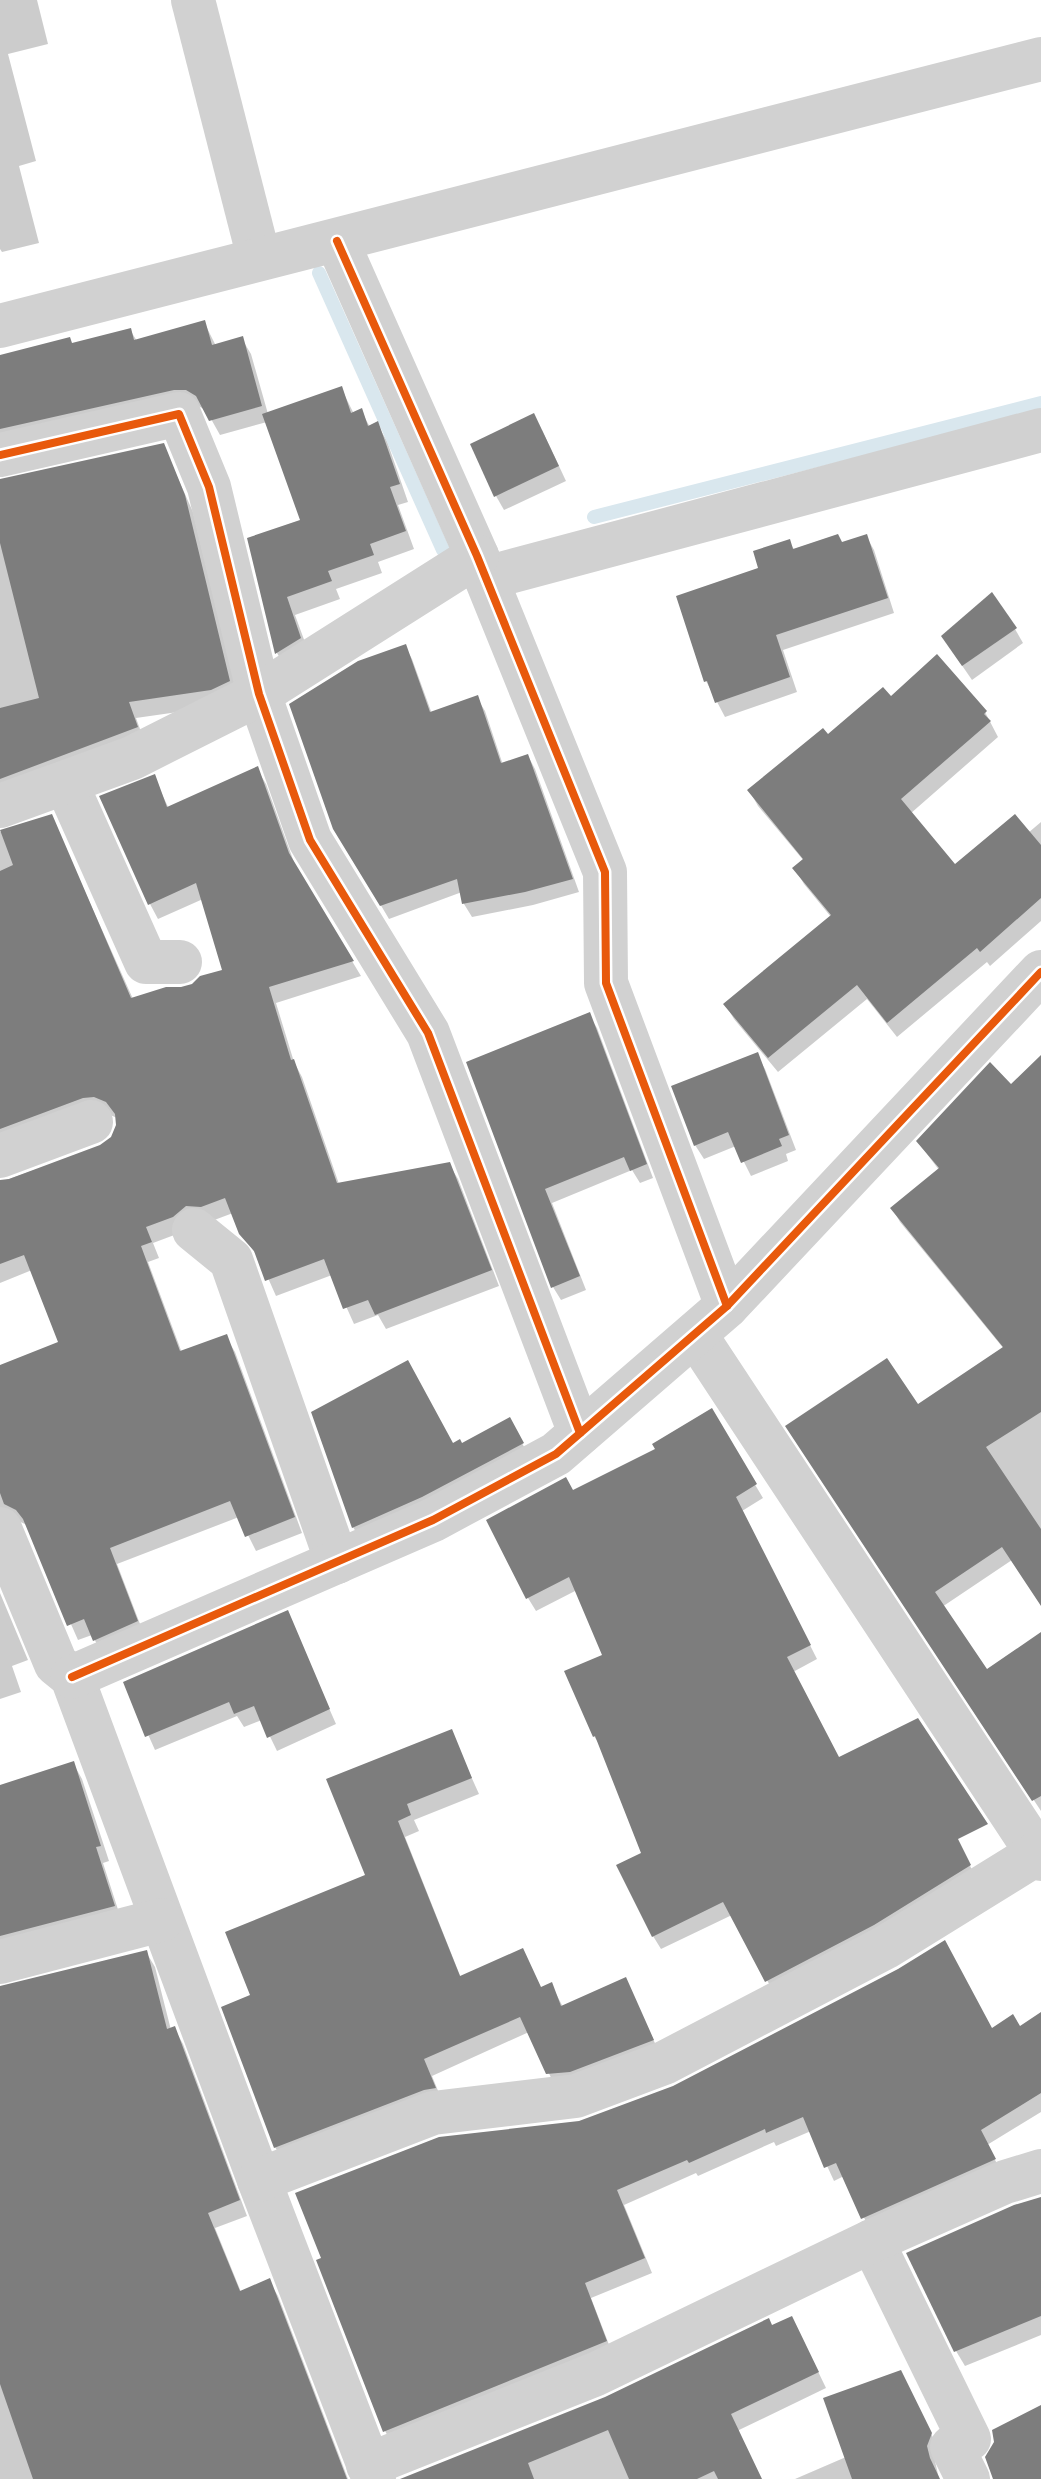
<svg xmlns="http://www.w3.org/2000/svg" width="1041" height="2479" viewBox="0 0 1041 2479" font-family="'Noto Sans',sans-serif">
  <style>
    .shadow { fill: #0003 }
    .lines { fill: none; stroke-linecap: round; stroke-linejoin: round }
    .stream { stroke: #d9e7ee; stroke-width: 14 }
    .building { fill: #7d7d7d }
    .minor { stroke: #d1d1d1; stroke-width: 44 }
    .cycleway-casing { stroke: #fff; stroke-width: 13 }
    .cycleway { stroke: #e8590c; stroke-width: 8 }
  </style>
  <rect width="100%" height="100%" fill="#fff"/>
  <g class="shadow">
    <path d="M0 0H37L48 44 8 54 36 161 19 166 39 243 2 252 0 249Z"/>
    <path d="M204 322 216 346 242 339 251 354 268 414 341 388 354 414 361 411 370 427 377 424 387 441 408 502 398 505 414 549 378 562 382 573 336 589 340 599 295 615 310 656 287 670 277 653 249 540 302 521 267 422 220 435 206 410 196 405 0 448V357L73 345 130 330 137 341Z"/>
    <path d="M542 430 566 481 504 510 496 496Z"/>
    <path d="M163 445 193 512 238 697 220 706 136 718 145 743 0 798V481Z"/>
    <path d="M866 536 874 550 894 613 783 650 797 692 725 717 706 681 761 569 789 541 795 551 842 544Z"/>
    <path d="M1015 629 1023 643 972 680 952 651Z"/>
    <path d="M405 646 412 659 432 714 477 698 485 711 503 765 528 756 535 769 579 892 533 905 472 917 464 904 462 892 389 919 335 828Z"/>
    <path d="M891 698 985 712 998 737 910 814 954 867 1028 833 1041 822V921L990 966 987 962 897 1037 867 999 778 1072 734 1019 725 1004 831 917 804 884 795 869 804 861 758 806 749 790Z"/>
    <path d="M257 769 266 784 296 868 361 976 276 1003 294 1062 302 1077 339 1184 449 1164 458 1179 499 1286 386 1329 378 1315 354 1324 332 1275 276 1296 260 1260 241 1233 233 1213 153 1243 159 1258 148 1262 182 1353 226 1337 235 1352 302 1533 256 1551 239 1517 117 1564 145 1637 103 1655 92 1635 78 1640 27 1525 14 1519 0 1521V1367L61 1343 32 1270 0 1283V1182L101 1147 111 1140 117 1127V1118L106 1113 0 1148V832L51 816 133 999 193 986 225 971 203 899 158 919 150 904 154 777 169 809Z"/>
    <path d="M589 1015 597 1028 653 1178 640 1183 632 1170 552 1203 586 1290 561 1300 553 1287 468 1064Z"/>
    <path d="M757 1055 765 1069 796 1150 786 1154 788 1161 751 1176 736 1146 704 1159 695 1145Z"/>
    <path d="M1041 1058V1604L1012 1560 942 1607 986 1672 1041 1634V1811L796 1440 918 1407 1004 1349 900 1222 892 1208 939 1170 918 1142 1011 1086Z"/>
    <path d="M711 1411 763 1498 742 1511 817 1659 793 1672 839 1759 905 1744 977 1879 775 1995 732 1915 661 1949 653 1936 643 1854 603 1750 594 1736 604 1656 577 1590 536 1611 528 1598 573 1493 658 1449Z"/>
    <path d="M509 1419 529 1456 360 1539 353 1527 453 1445H462Z"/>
    <path d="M0 1593 28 1660 12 1666 21 1692 0 1699Z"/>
    <path d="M287 1613 336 1724 277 1751 262 1720 244 1727 237 1716 155 1750 125 1683Z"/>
    <path d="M451 1732 479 1794 414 1820 419 1831 405 1837 461 1978 541 1989 551 1984 563 2007 625 1979 661 2056 557 2090 529 2032 432 2076 443 2103 284 2162 275 2147 253 1996 368 1876 329 1780Z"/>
    <path d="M73 1763 82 1779 109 1861 103 1863 122 1922 0 1955V1787Z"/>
    <path d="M146 1952 155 1967 171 2030 174 2028 183 2044 247 2216 215 2228 241 2292 269 2281 278 2296 348 2479H0V1988Z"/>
    <path d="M1041 2015V2112L987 2145 1002 2173 871 2232 844 2176 834 2181 811 2131 776 2146 774 2142 698 2176 696 2173 624 2205 652 2273 591 2298 613 2355 393 2445 385 2431 580 2123 992 2031 1020 2028Z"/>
    <path d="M1041 2199V2335L965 2366 956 2351Z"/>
    <path d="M772 2327 800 2334 826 2388 739 2430 743 2479H406L606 2399Z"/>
    <path d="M909 2388 939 2450 935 2461 939 2479H795L846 2457Z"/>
  </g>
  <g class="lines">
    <g class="stream">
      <path d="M319 273 443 550"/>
      <path d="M594 517 1041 403"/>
    </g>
  </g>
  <g class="building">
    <path d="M205 320 212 345 243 336 262 406 209 421 196 396 186 390H174L0 429V355L70 337 72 343 131 328 134 340Z"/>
    <path d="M342 386 351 413 362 408 368 426 378 421 400 484 390 487 406 531 370 544 374 555 328 571 332 581 287 597 301 638 275 654 247 538 300 520 262 414Z"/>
    <path d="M534 413 559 466 494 497 470 444Z"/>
    <path d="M164 443 185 495 230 681 211 690 129 702 138 727 0 779V708L39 698 0 543V479Z"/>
    <path d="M838 534 842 542 867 534 888 598 776 635 790 677 715 703 707 681 704 682 676 596 758 568 753 551 790 539 793 549Z"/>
    <path d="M992 592 1017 628 962 666 941 636Z"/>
    <path d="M406 644 430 712 478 695 501 763 528 754 573 879 525 892 462 904 457 879 380 906 333 829 289 704 358 661Z"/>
    <path d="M937 654 987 711 984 714 991 721 901 799 955 864 1015 814 1041 845V898L980 952 977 948 887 1023 857 985 768 1058 723 1004 831 915 792 868 803 859 747 790 823 728 828 734 883 687 891 696Z"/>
    <path d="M258 766 289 853 354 961 269 987 291 1060 294 1059 337 1183 450 1162 492 1270 375 1315 368 1300 343 1309 324 1259 265 1281 254 1251 239 1234 225 1198 201 1207 186 1206 173 1217 146 1227 152 1242 141 1246 180 1351 227 1334 295 1517 245 1537 230 1501 110 1548 138 1621 93 1641 84 1619 67 1626 23 1519 16 1510 4 1504 0 1493V1365L58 1342 24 1255 0 1264V1180L9 1179 100 1145 111 1137 116 1125 115 1114 106 1102 94 1097 83 1098 0 1129V871L13 865 0 830 52 814 131 998 166 987H181L192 984 200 976 222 970 196 883 148 905 99 796 155 774 167 807Z"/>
    <path d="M590 1012 647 1164 630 1171 624 1157 545 1189 580 1276 551 1288 466 1062Z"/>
    <path d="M758 1052 789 1135 779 1139 782 1146 741 1163 728 1132 694 1146 671 1086Z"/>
    <path d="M1041 1055V1412L986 1447 1041 1529V1606L1002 1547 935 1592 987 1669 1041 1632V1796L1032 1801 785 1426 887 1358 918 1404 1003 1347 890 1208 939 1168 916 1141 990 1062 1011 1084Z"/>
    <path d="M408 1360 453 1443 460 1439 462 1443 510 1417 524 1443 422 1497 352 1528 311 1412Z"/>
    <path d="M712 1408 757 1484 736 1497 811 1645 787 1657 839 1757 918 1718 988 1824 958 1839 971 1865 874 1925 765 1982 723 1902 652 1937 616 1865 641 1853 595 1736 593 1737 564 1671 602 1655 569 1577 526 1599 486 1520 566 1477 573 1490 655 1449 652 1444Z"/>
    <path d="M288 1610 330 1709 267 1738 254 1706 234 1714 229 1702 145 1737 123 1682Z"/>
    <path d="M452 1729 472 1778 407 1804 411 1815 398 1821 460 1976 523 1948 541 1987 552 1982 561 2006 626 1977 654 2040 570 2072 546 2074 520 2017 424 2059 436 2088 424 2090 274 2148 221 2007 250 1995 225 1932 365 1875 326 1779Z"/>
    <path d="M74 1761 101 1846 96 1847 115 1906 0 1936V1785Z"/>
    <path d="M945 1940 992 2028 1013 2014 1020 2026 1041 2012V2093L981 2130 996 2159 861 2219 836 2163 824 2168 803 2117 766 2133 765 2129 689 2163 687 2160 617 2190 645 2258 585 2283 607 2341 383 2432 316 2260 321 2258 295 2193 439 2137 579 2121 673 2086 898 1969Z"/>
    <path d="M147 1950 167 2029 175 2026 240 2200 208 2213 240 2291 270 2278 347 2479H33L0 2384V1986Z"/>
    <path d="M1041 2197V2316L954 2352 906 2253 1014 2205Z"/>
    <path d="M792 2316 819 2372 731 2414 762 2479H718L714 2471 697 2479H629L608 2430 528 2463 534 2479H400L605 2397 769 2318 772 2325Z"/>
    <path d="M901 2370 932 2433 927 2446 930 2458 940 2479H852L823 2398Z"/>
    <path d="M1041 2405V2479H993L985 2457 994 2442 992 2430Z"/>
  </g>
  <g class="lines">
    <g class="minor">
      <path d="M193 0 259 258"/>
      <path d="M337 241 477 556 605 872 606 983 727 1306"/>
      <path d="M0 326 1041 59"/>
      <path d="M0 455 179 414 209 487 259 694 310 840 428 1033 580 1433"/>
      <path d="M486 578 1041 430"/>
      <path d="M66 783 146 962H180"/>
      <path d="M0 806 132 758 259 694 477 556"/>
      <path d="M0 1156 91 1122"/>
      <path d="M194 1230 231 1260 337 1562"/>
      <path d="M695 1334 1041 1859"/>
      <path d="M0 1529 56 1664 72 1677 259 2180 374 2479"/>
      <path d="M72 1677 433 1520 556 1454 727 1306 1041 972"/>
      <path d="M0 1962 161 1920"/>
      <path d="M259 2180 433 2113 576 2096 664 2063 886 1947 1038 1853"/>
      <path d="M872 2241 969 2439 952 2447 968 2479"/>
      <path d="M368 2465 596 2374 872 2241 1005 2182 1041 2171"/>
    </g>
    <defs>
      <g id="cycleway">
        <path d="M337 241 477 556 605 872 606 983 727 1306"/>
        <path d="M0 455 179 414 209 487 259 694 310 840 428 1033 580 1433"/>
        <path d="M72 1677 433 1520 556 1454 727 1306 1041 972"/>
      </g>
    </defs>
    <use href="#cycleway" class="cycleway-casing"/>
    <use href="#cycleway" class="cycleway"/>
  </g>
</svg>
